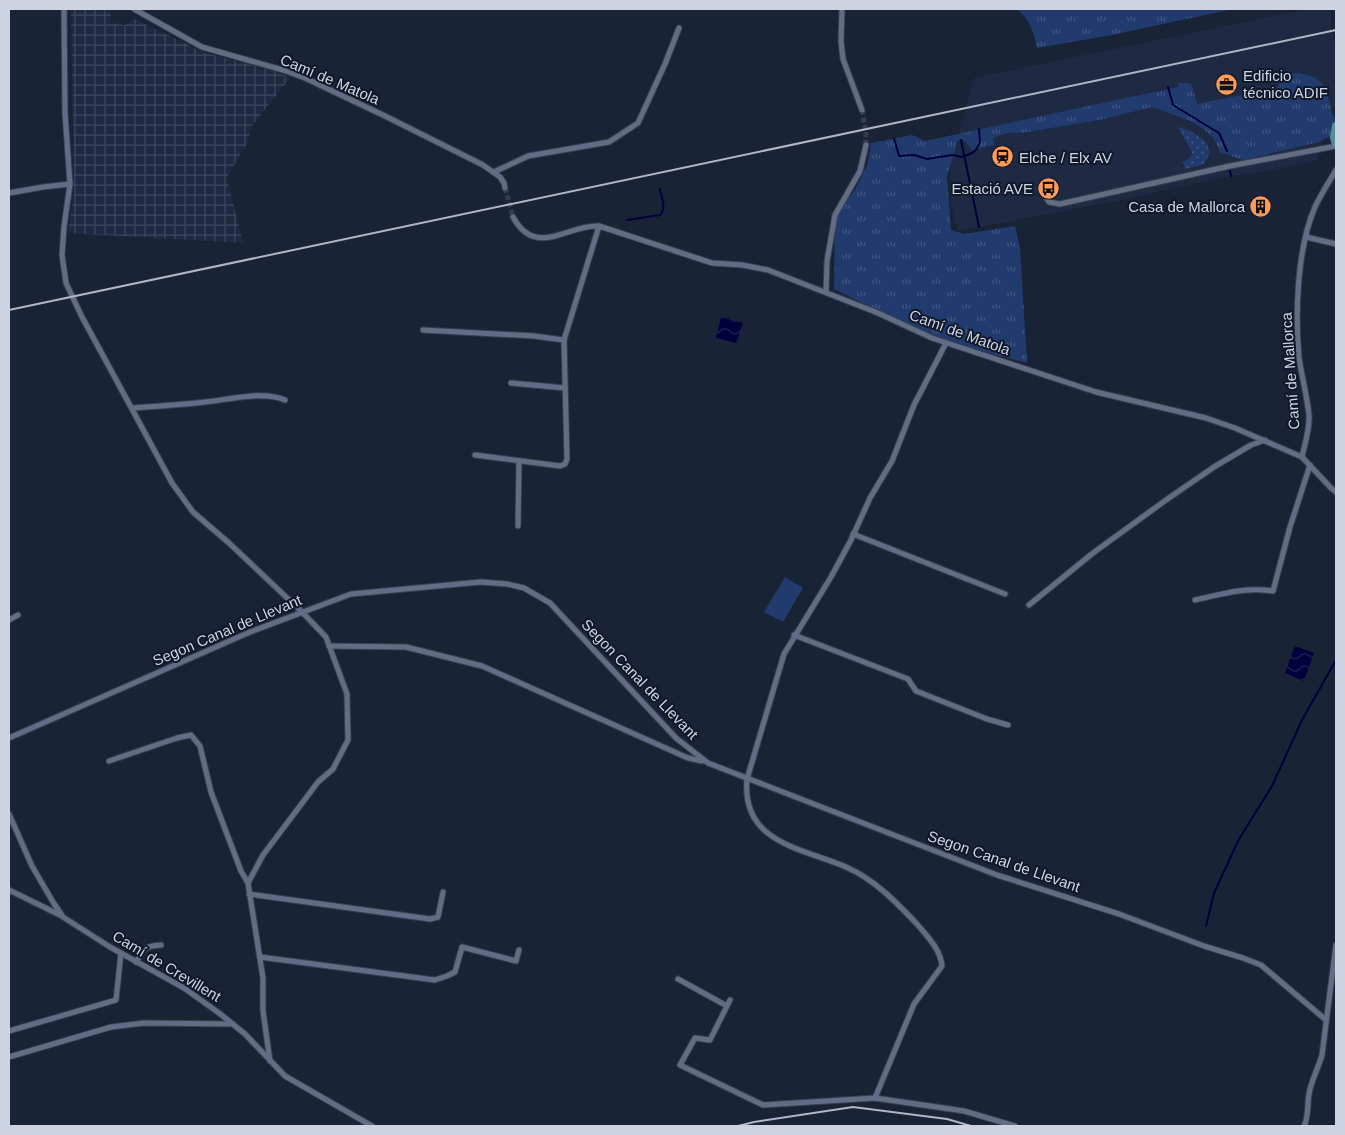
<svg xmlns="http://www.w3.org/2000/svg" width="1345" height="1135" viewBox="0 0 1345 1135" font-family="Arial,sans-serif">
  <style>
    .industrial { fill: url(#industrial-grid) }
    .built { fill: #1e2a43 }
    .grass { fill: url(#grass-tufts) }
    .park { fill: url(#park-dots) }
    .pitch { fill: #223b6e }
    .water { fill: url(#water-waves) }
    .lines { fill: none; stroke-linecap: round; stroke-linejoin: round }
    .stream { stroke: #00003d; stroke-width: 2 }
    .minor-tunnel { stroke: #343d50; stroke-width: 5; stroke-dasharray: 5 2.5; stroke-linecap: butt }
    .minor-casing { stroke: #383f4f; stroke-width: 7 }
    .secondary-casing { stroke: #383f4f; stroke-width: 9 }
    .minor { stroke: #616d84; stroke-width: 5 }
    .secondary { stroke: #538c9b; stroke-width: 8 }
    .rail { stroke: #b0b6c4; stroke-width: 2 }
    .labels { text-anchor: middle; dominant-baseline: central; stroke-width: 4; stroke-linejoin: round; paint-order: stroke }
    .poi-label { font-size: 15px; fill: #cdd3e0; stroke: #10192b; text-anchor: start }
    .street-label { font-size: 15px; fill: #cdd3e0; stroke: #10192b }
  </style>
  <defs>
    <pattern id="industrial-grid" width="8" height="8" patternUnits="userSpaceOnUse" patternTransform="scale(1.25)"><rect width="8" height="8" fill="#1e2a43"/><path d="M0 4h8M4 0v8" fill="none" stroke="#3e485e"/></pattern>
    <pattern id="grass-tufts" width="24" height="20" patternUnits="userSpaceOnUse" patternTransform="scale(1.25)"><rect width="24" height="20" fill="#223b6e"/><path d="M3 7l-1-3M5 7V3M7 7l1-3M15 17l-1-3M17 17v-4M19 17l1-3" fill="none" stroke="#415682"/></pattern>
    <pattern id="park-dots" width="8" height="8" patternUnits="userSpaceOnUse" patternTransform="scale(1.25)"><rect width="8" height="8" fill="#223b6e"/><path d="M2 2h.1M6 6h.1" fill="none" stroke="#415682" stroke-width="1.8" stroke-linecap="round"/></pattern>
    <pattern id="water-waves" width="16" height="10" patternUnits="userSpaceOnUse" patternTransform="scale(1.25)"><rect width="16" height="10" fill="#00003d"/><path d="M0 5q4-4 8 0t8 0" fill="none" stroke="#242459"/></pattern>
  </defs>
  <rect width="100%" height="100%" fill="#192336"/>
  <path class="industrial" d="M71 9H111V23L125 25 134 19 205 53 275 71 290 78 252 126 247 143 227 178 243 243 68 233 74 192Z"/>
  <path class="built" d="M1308 9H1329L1336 55V106L1334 107 1328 119 1332 142 1324 137 1317 160 1276 169 1219 178 1127 199 958 231 951 208 950 165 974 78Z"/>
  <g class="grass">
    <path d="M1017 9H1233L1112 35 1037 48C1034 33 1030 19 1017 9Z"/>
    <path d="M1288 73C1310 73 1325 77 1329 101 1331 109 1331 113 1336 120L1332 135 1319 142 1243 160 1220 152 1214 138 1202 128 1191 121 1152 107 1099 120 1021 133C1010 132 1002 133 993 138L994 145 972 150 964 140H958L947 176 951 230 964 234 1015 226 1020 248 1027 363 932 338 834 289 835 215 855 190 868 163 871 143 912 135 925 141 1178 87 1179 83H1189L1192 85 1197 104 1277 88 1281 76Z"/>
  </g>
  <path class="park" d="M1178 127C1196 132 1222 146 1202 165L1185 169 1183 162 1191 157 1192 152Z"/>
  <path class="pitch" d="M785 577 803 588 783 622 764 612Z"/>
  <g class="water">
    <path d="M721 317 743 323 736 343 716 338Z"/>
    <path d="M1295 646 1314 653 1304 681 1285 673Z"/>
  </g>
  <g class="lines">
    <g class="stream">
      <path d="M1168 87 1173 105 1219 133 1227 151"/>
      <path d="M894 138 899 156 914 155 927 159 952 155 962 157 972 153 976 150 980 142 979 129"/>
      <path d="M961 140 979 227"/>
      <path d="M1230 171 1231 176"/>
      <path d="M627 220 660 215C667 208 661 197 660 189"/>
      <path d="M1206 926 1214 893 1239 839 1272 786 1302 720 1336 660"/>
    </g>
    <g class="minor-tunnel">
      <path d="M862 110 866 133V145"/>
      <path d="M505 188 513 217"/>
    </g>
    <defs>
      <g id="minor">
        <path d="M64 9 65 113 70 184"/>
        <path d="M134 9 202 47 283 70 305 78 385 116 483 165 500 177 504 183 505 188"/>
        <path d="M842 9 841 41 843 59 862 110"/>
        <path d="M494 172 528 156 609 142 638 123 665 64 679 28"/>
        <path d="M9 193 43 187 70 184 64 227 62 255 66 283 82 317 113 374 172 483 193 512 229 543 302 612 326 637 347 694 348 740 333 769 318 782 263 855 248 883 263 978V1011L270 1061"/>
        <path d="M1046 197 1049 202 1060 204 1230 166 1336 146"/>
        <path d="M513 217C536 259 568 224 599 226L712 263 742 265 768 270 878 313 932 338 1096 392 1206 418 1235 428 1302 457 1331 488 1336 492"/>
        <path d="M1306 237 1336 244"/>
        <path d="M826 292 827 261 835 215 860 171 866 145"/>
        <path d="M423 330 534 336 564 340"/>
        <path d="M511 383 565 388"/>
        <path d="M132 408C156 406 181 405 205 402 228 400 263 390 285 400"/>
        <path d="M475 455 560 466 565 464 567 459 564 340 599 226"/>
        <path d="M1302 457C1305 443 1310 429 1309 415 1307 396 1302 377 1299 358 1295 313 1297 249 1315 207 1321 194 1329 182 1336 170"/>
        <path d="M518 526 519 461"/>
        <path d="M853 534 1005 594"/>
        <path d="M1195 600C1223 594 1244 587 1273 591L1290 527 1310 465"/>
        <path d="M1029 605 1093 553 1166 500 1214 467 1251 445 1265 440"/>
        <path d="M9 620 18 615"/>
        <path d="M794 635 908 679 916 691 987 719 1008 725"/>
        <path d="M329 646 406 647 482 666 688 758 702 761"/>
        <path d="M9 738 250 632 351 594 481 582 507 584 524 588 550 603 676 738 708 763 997 875 1119 914 1204 946 1243 958 1261 965 1326 1020"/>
        <path d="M109 761 177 738 191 735 200 746 211 792 241 871 248 883"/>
        <path d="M9 814 32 866 53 902 63 917 110 947 184 988 219 1013 245 1034 285 1076 372 1126"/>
        <path d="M9 890 62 916"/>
        <path d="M249 894 430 919 438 917 443 892"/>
        <path d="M260 957 435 980 447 976 455 972 462 947 516 961 519 950"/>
        <path d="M136 962C144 948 145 946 161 945"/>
        <path d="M678 979 727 1006"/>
        <path d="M730 1000 710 1040 695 1038 680 1065 763 1105 875 1098 964 1111 1015 1126"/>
        <path d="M9 1031 116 1000 121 953"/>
        <path d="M9 1057 111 1027 144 1023 233 1024"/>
        <path d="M875 1098 914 1004 942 966C941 950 927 936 917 924 896 902 874 879 846 867 802 848 741 843 747 779L784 654 831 577 851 540 870 498 892 461 914 405 946 343"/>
        <path d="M1304 1126C1309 1117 1307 1105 1309 1094 1311 1081 1318 1069 1322 1055L1336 945"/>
      </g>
      <path id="secondary" d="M1336 126 1334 137 1336 144"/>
    </defs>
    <use href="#minor" class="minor-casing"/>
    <use href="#secondary" class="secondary-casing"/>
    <use href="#minor" class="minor"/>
    <use href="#secondary" class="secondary"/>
    <g class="rail">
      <path d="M9 310 1336 30"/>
      <path d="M738 1126 754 1122 853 1107 947 1119 971 1126"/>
    </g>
  </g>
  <defs>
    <symbol id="office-disc" viewBox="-11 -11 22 22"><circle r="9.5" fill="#fe9b58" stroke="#10192b"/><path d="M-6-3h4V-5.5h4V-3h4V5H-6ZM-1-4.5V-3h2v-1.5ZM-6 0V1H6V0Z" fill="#111"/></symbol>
    <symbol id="station-disc" viewBox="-11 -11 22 22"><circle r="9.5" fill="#fe9b58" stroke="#10192b"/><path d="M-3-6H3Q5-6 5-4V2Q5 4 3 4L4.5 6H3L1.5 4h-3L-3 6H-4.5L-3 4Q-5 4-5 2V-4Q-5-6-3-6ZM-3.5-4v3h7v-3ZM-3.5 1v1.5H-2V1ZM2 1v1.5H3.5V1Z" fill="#111"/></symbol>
    <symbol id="bus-disc" viewBox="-11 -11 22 22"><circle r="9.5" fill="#fe9b58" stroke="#10192b"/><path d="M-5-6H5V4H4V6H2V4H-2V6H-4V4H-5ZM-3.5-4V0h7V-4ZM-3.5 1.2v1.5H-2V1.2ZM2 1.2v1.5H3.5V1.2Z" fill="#111"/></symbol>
    <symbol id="building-disc" viewBox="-11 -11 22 22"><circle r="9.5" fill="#fe9b58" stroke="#10192b"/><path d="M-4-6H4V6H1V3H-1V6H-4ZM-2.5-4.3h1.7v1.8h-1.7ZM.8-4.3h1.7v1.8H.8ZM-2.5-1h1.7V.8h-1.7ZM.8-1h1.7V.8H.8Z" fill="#111"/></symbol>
  </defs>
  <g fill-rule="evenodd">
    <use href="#office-disc" x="1214" y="72" width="25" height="25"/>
    <use href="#station-disc" x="990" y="144" width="25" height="25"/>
    <use href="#bus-disc" x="1036" y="176" width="25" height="25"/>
    <use href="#building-disc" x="1248" y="194" width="25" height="25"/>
  </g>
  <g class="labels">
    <g class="poi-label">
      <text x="1243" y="75">Edificio<tspan x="1243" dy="17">técnico ADIF</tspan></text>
      <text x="1019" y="157">Elche / Elx AV</text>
      <text x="1033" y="188" text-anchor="end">Estació AVE</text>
      <text x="1245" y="206" text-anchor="end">Casa de Mallorca</text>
    </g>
    <g class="street-label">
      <text transform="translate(330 79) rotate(23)">Camí de Matola</text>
      <text transform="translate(960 332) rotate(20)">Camí de Matola</text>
      <text transform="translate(1290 371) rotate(-94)">Camí de Mallorca</text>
      <text transform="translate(227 630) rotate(-23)">Segon Canal de Llevant</text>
      <text transform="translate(640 679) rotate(46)">Segon Canal de Llevant</text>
      <text transform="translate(1004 861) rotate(19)">Segon Canal de Llevant</text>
      <text transform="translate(167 966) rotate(31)">Camí de Crevillent</text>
    </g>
  </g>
  <rect width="1345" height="1135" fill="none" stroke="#cdd3e0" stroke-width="20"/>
</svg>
